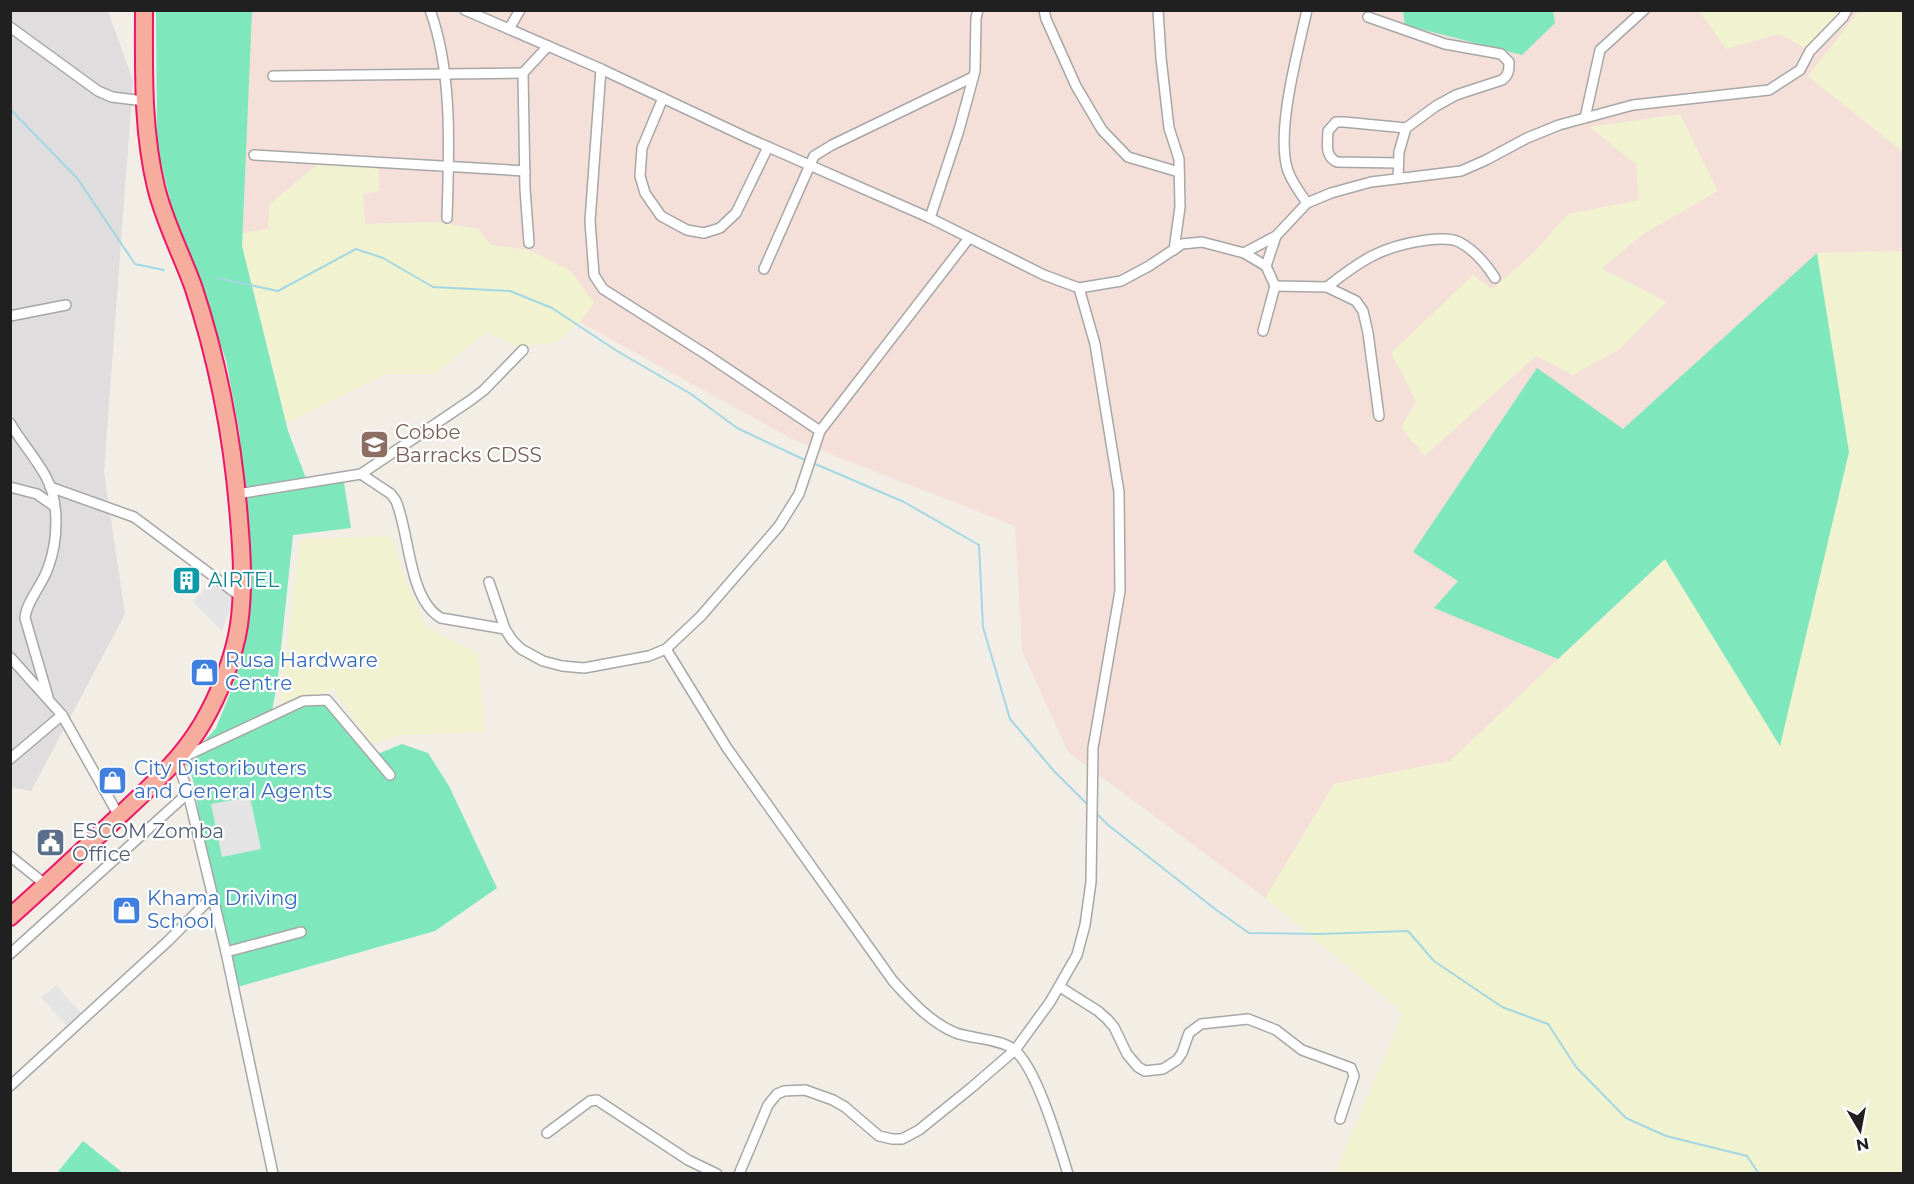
<svg xmlns="http://www.w3.org/2000/svg" width="1914" height="1184" viewBox="0 0 1914 1184" font-family="Montserrat,sans-serif">
  <style>
    .residential { fill: #dfdddd }
    .military { fill: #f4dfd9 }
    .farmland { fill: #f0f2d0 }
    .pitch { fill: #7ee7bb }
    .parking { fill: #e4e4e4 }
    .lines { fill: none; stroke-linecap: round; stroke-linejoin: round }
    .stream { stroke: #a3d7e3; stroke-width: 2 }
    .minor-casing { stroke: #a7a7a7; stroke-width: 12 }
    .trunk-casing { stroke: #ec1767; stroke-width: 20 }
    .minor { stroke: #fff; stroke-width: 9 }
    .trunk { stroke: #f7ad9e; stroke-width: 16 }
    .labels { text-anchor: middle; dominant-baseline: central; stroke-width: 4.5; stroke-linejoin: round; paint-order: stroke }
    .education-label { font-size: 20px; fill: #785e54; stroke: #fff; text-anchor: start }
    .culture-label { font-size: 20px; fill: #0d838f; stroke: #fff; text-anchor: start }
    .shop-label { font-size: 20px; fill: #366cbe; stroke: #fff; text-anchor: start }
    .service-label { font-size: 20px; fill: #4e5e75; stroke: #fff; text-anchor: start }
  </style>
  <rect width="100%" height="100%" fill="#f2eee6"/>
  <path class="residential" d="M10 11H108L133 81 104 472 125 614 31 791 10 787Z"/>
  <path class="military" d="M159 11H1859L1808 76 1903 152V251L1817 253 1664 559 1450 761 1334 784 1265 898 1068 752 1022 651 1015 526 790 438 580 322 594 302 530 250 490 245 478 229 438 222 364 224 363 194 325 158 270 204 268 229 243 233Z"/>
  <g class="farmland">
    <path d="M1699 11H1847L1810 51 1779 34 1726 49Z"/>
    <path d="M1859 11H1903V162V152L1808 76Z"/>
    <path d="M1680 114 1718 191 1645 233 1602 268 1667 302 1620 349 1573 375 1536 356 1425 456 1401 428 1416 401 1391 353 1473 275 1492 289 1533 253 1568 214 1639 200 1636 164 1589 127Z"/>
    <path d="M325 158 378 162 379 191 363 194 365 224 438 222 478 229 491 245 530 250 571 271 594 303 580 322 556 343 516 346 486 332 436 374H387L286 423 242 246 243 233 268 229 270 204Z"/>
    <path d="M1903 251V1173H1335L1403 1013 1265 898 1334 784 1450 761 1665 559 1779 745 1849 452 1817 253Z"/>
    <path d="M391 536 405 578 426 627 478 653 485 732 404 735 371 743 334 690 280 703 300 539Z"/>
  </g>
  <g class="pitch">
    <path d="M156 11H252L242 246 288 431 307 481 343 476 351 528 293 535 277 686 272 710 303 701 327 700 373 756 402 744 428 753 449 786 497 888 435 931 234 988 212 897 194 784 189 767 177 760 189 758 216 728 233 686 246 638 251 572 247 509 239 430 226 360 174 217 157 146Z"/>
    <path d="M1403 11H1553L1555 23 1522 55 1405 25Z"/>
    <path d="M1817 253 1849 452 1780 746 1665 559 1558 659 1434 608 1458 581 1413 552 1537 368 1623 429Z"/>
    <path d="M83 1141 123 1173H57Z"/>
  </g>
  <g class="parking">
    <path d="M209 584 235 595 222 631 193 602Z"/>
    <path d="M250 797 261 849 222 857 211 804Z"/>
    <path d="M56 985 82 1014 67 1026 41 998Z"/>
  </g>
  <g class="lines">
    <g class="stream">
      <path d="M10 109 77 178 135 264 164 270"/>
      <path d="M217 278 278 291 356 249 383 258 433 287 510 291 552 308 617 351 691 394 737 428 807 461"/>
      <path d="M813 463 904 502 979 545 983 627 1010 719 1054 771 1088 805"/>
      <path d="M1096 813 1108 825 1215 909 1249 933 1320 934 1408 931 1434 961 1502 1007 1548 1024 1576 1067 1626 1118 1666 1136 1747 1156 1759 1174"/>
    </g>
    <defs>
      <g id="minor">
        <path d="M430 10C453 72 449 152 447 218"/>
        <path d="M465 10 601 69 750 139 930 218 1044 275 1079 288 1121 281 1149 266 1182 244 1202 242 1244 253 1266 266 1275 286 1263 331"/>
        <path d="M1044 10 1046 19 1076 86 1102 130 1128 157 1179 172"/>
        <path d="M1158 10 1161 58 1169 128 1179 159 1180 207 1174 250"/>
        <path d="M1368 17 1445 44 1501 54 1509 62C1509 70 1509 75 1502 80L1456 95 1436 106 1406 128 1399 152 1398 178"/>
        <path d="M10 27 98 91 112 97 144 101"/>
        <path d="M509 29 520 10"/>
        <path d="M601 69 590 221 594 275 603 289 707 355 820 431"/>
        <path d="M273 76 523 73"/>
        <path d="M663 98 642 148 640 176 645 193 661 216 687 230 704 233 720 228 736 213 768 147"/>
        <path d="M1585 118 1600 50 1644 10"/>
        <path d="M254 155 525 171"/>
        <path d="M1398 163 1337 162C1324 156 1328 143 1328 131L1336 122H1344L1406 128"/>
        <path d="M1307 203C1300 193 1292 182 1288 171 1275 133 1298 51 1307 10"/>
        <path d="M930 218 959 130 975 71 976 18 978 10"/>
        <path d="M529 243 525 189 523 73 548 46"/>
        <path d="M1244 253 1276 236 1307 203 1331 193 1371 182 1461 171 1486 160 1527 138 1559 125 1633 105 1769 90 1800 70 1810 51 1843 17 1847 10"/>
        <path d="M1266 266 1276 236"/>
        <path d="M764 269 814 156 832 145 973 77"/>
        <path d="M1275 286 1327 287 1356 301 1363 311 1368 333 1379 416"/>
        <path d="M1327 287C1361 260 1382 246 1427 240 1436 239 1451 238 1459 242 1475 250 1486 264 1495 278"/>
        <path d="M10 316 66 305"/>
        <path d="M10 423C21 442 36 458 46 477 60 503 58 541 48 568 43 584 26 602 25 618L48 697"/>
        <path d="M361 474 391 494 396 501C410 534 408 599 441 618L505 629"/>
        <path d="M10 487 37 494 54 506"/>
        <path d="M50 487 134 517 241 597"/>
        <path d="M237 494 361 474 471 400 484 390 523 350"/>
        <path d="M489 582 505 629 512 640 521 649 543 661 562 666 584 668 649 656 666 649 701 616 779 526 799 494 820 431 969 238"/>
        <path d="M666 649 727 748 893 981C911 1001 931 1023 956 1033 973 1039 1000 1039 1013 1049 1036 1065 1059 1145 1068 1174"/>
        <path d="M10 657 62 715 119 816"/>
        <path d="M10 759 62 715"/>
        <path d="M10 856 46 885"/>
        <path d="M226 952 301 932"/>
        <path d="M10 954 188 793"/>
        <path d="M1060 987 1098 1011 1107 1019 1114 1027 1127 1054 1138 1067 1145 1071 1163 1069 1177 1060 1182 1053 1189 1033 1201 1024 1248 1019 1276 1030 1302 1050 1351 1068 1354 1076 1340 1119"/>
        <path d="M10 1086 167 942 212 897"/>
        <path d="M547 1133 590 1101 597 1100 688 1160 717 1174"/>
        <path d="M273 1174 226 952 188 793 177 760 303 701 327 700 390 775"/>
        <path d="M739 1174 768 1105 777 1094 784 1091 805 1090 833 1100 845 1107 879 1136 892 1139H902L919 1130 971 1088 1015 1050 1050 1002 1077 955 1085 925 1091 882 1093 748 1120 591 1119 492 1095 344 1079 288"/>
      </g>
      <path id="trunk" d="M10 917C47 884 82 851 118 817 149 788 180 761 202 724 219 695 234 658 239 625 244 589 242 554 239 519 233 440 218 361 193 286 181 253 164 221 156 187 142 129 144 69 144 10"/>
    </defs>
    <use href="#minor" class="minor-casing"/>
    <use href="#trunk" class="trunk-casing"/>
    <use href="#minor" class="minor"/>
    <use href="#trunk" class="trunk"/>
  </g>
  <defs>
    <symbol id="school-square" viewBox="-11 -11 22 22"><rect x="-9" y="-9" width="18" height="18" rx="4" fill="#8d6e63" stroke="#fff"/><path d="M0-5L7-2L0 1L-7-2ZM-4 1L0 2.5L4 1V4Q0 6-4 4Z" fill="#fff"/></symbol>
    <symbol id="building-square" viewBox="-11 -11 22 22"><rect x="-9" y="-9" width="18" height="18" rx="4" fill="#0f9aa8" stroke="#fff"/><path d="M-4-6H4V6H1V3H-1V6H-4ZM-2.5-4.3h1.7v1.8h-1.7ZM.8-4.3h1.7v1.8H.8ZM-2.5-1h1.7V.8h-1.7ZM.8-1h1.7V.8H.8Z" fill="#fff"/></symbol>
    <symbol id="shop-square" viewBox="-11 -11 22 22"><rect x="-9" y="-9" width="18" height="18" rx="4" fill="#3f7fe0" stroke="#fff"/><path d="M-5-2.5h2.3a2.7 3.5 0 0 1 5.4 0H5L5.5 6h-11ZM-1.5-2.5h3a1.5 2.3 0 0 0-3 0Z" fill="#fff"/></symbol>
    <symbol id="civic-square" viewBox="-11 -11 22 22"><rect x="-9" y="-9" width="18" height="18" rx="4" fill="#5c6f8a" stroke="#fff"/><path d="M-.6-6.5H3V-4.5H.6V-3L4-1V1h2V6H-6V1h2V-1L-.6-3ZM-1.2 2.5V6h2.4V2.5Z" fill="#fff"/></symbol>
  </defs>
  <g fill-rule="evenodd">
    <use href="#school-square" x="358" y="428" width="33" height="33"/>
    <use href="#building-square" x="170" y="564" width="33" height="33"/>
    <use href="#shop-square" x="188" y="656" width="33" height="33"/>
    <use href="#shop-square" x="96" y="764" width="33" height="33"/>
    <use href="#civic-square" x="34" y="826" width="33" height="33"/>
    <use href="#shop-square" x="110" y="894" width="33" height="33"/>
  </g>
  <g class="labels">
    <g class="education-label">
      <text x="395" y="432">Cobbe<tspan x="395" dy="23">Barracks CDSS</tspan></text>
    </g>
    <g class="culture-label">
      <text x="208" y="580">AIRTEL</text>
    </g>
    <g class="shop-label">
      <text x="225" y="660">Rusa Hardware<tspan x="225" dy="23">Centre</tspan></text>
      <text x="134" y="768">City Distoributers<tspan x="134" dy="23">and General Agents</tspan></text>
      <text x="147" y="898">Khama Driving<tspan x="147" dy="23">School</tspan></text>
    </g>
    <g class="service-label">
      <text x="72" y="831">ESCOM Zomba<tspan x="72" dy="23">Office</tspan></text>
    </g>
  </g>
  <rect width="1914" height="1184" fill="none" stroke="#202020" stroke-width="24"/>
  <g transform="translate(1860 1130) rotate(170)" stroke="#ffffff" stroke-width="4.5" paint-order="stroke">
  <path d="M0-4.5L10 22L0 15L-10 22Z" fill="#202020"/>
  <text y="-9" font-size="16" font-weight="bold" text-anchor="middle" fill="#202020">N</text>
  </g>
</svg>
